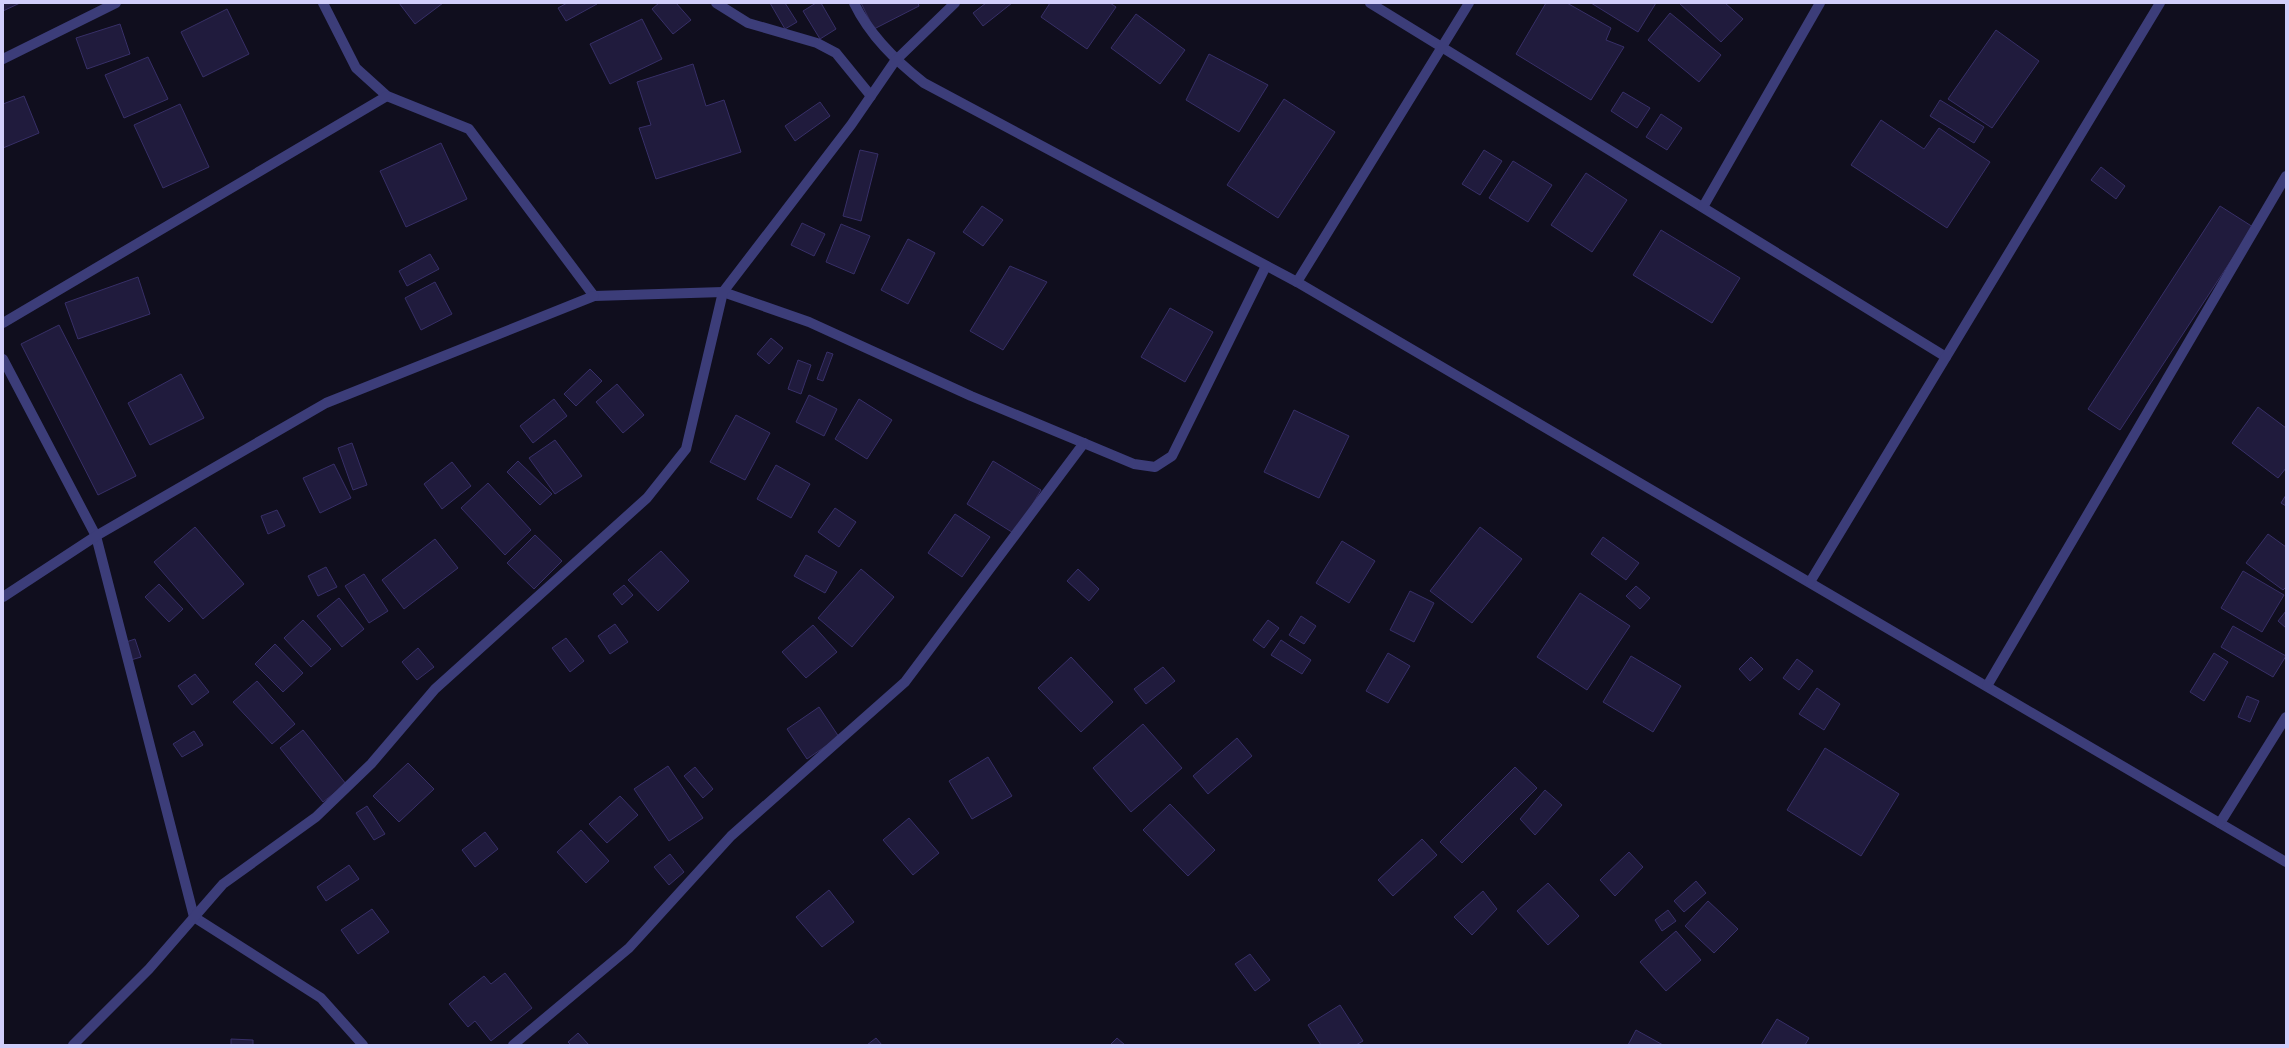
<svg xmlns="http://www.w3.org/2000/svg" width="2289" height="1048" viewBox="0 0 2289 1048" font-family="'Public Sans',sans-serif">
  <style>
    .building { fill: #201b3d; stroke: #372f67 }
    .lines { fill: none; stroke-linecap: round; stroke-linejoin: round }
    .minor { stroke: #3c3d79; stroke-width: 10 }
  </style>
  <rect width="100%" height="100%" fill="#100e1e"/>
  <g class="building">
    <path d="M3 3H20L3 11Z"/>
    <path d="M399 3H443L415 24Z"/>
    <path d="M567 3H596L597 4 566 21 558 8Z"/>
    <path d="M659 3H676L691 20 673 34 652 9Z"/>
    <path d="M770 3H785L797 22 785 29Z"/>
    <path d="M816 3H821L836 29 820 39 803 11Z"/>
    <path d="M861 3H918L919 6 874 29Z"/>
    <path d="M986 3H1012L983 26 973 13Z"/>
    <path d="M1050 3H1110L1116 7 1087 49 1041 17Z"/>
    <path d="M1546 3H1567L1611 28 1606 40 1624 47 1591 100 1516 54Z"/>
    <path d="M1591 3H1656L1638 32Z"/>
    <path d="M1679 3H1725L1743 19 1721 42Z"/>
    <path d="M227 9 249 54 203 77 181 32Z"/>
    <path d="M1670 13 1721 55 1699 82 1648 40Z"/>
    <path d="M1136 14 1185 50 1160 84 1111 48Z"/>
    <path d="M642 19 662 59 610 84 590 44Z"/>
    <path d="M120 24 130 54 87 69 76 38Z"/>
    <path d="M1996 30 2039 61 1992 128 1948 99Z"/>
    <path d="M1209 54 1268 85 1239 132 1186 100Z"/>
    <path d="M148 57 168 99 124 118 105 75Z"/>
    <path d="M693 64 706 106 724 100 741 152 656 179 639 128 651 125 637 82Z"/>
    <path d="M1623 92 1650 108 1637 128 1611 111Z"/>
    <path d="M24 96 39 133 3 148V104Z"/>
    <path d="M1284 99 1335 132 1278 218 1227 185Z"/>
    <path d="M1940 100 1984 127 1974 143 1930 116Z"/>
    <path d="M820 102 830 116 795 141 785 126Z"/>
    <path d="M180 104 209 167 163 188 134 125Z"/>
    <path d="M1661 114 1682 128 1667 150 1646 137Z"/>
    <path d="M1881 120 1924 149 1939 128 1990 162 1947 228 1851 165Z"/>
    <path d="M441 143 467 199 406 227 380 171Z"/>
    <path d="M860 150 878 154 861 221 843 216Z"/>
    <path d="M1484 150 1502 161 1480 195 1462 184Z"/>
    <path d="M1513 161 1552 185 1528 222 1489 198Z"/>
    <path d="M2101 167 2125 186 2116 199 2091 180Z"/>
    <path d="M1586 173 1627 200 1592 252 1551 225Z"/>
    <path d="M982 206 1003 220 983 246 963 232Z"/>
    <path d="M2220 206 2253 227 2120 430 2088 409Z"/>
    <path d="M802 223 825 234 814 256 791 245Z"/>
    <path d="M841 224 870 236 854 274 826 262Z"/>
    <path d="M1661 230 1740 278 1712 323 1633 275Z"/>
    <path d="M908 239 935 253 908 304 881 290Z"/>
    <path d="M430 254 439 269 407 286 399 271Z"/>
    <path d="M1010 266 1047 282 1003 350 970 331Z"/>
    <path d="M138 277 150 314 78 339 65 303Z"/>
    <path d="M435 282 452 314 421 330 405 298Z"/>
    <path d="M1170 308 1213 332 1185 382 1141 357Z"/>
    <path d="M59 325 136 476 98 495 21 344Z"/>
    <path d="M771 338 783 348 769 364 757 354Z"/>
    <path d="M827 352 833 354 823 381 817 379Z"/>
    <path d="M798 360 811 365 801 394 788 389Z"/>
    <path d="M590 369 602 381 576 406 564 394Z"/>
    <path d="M181 374 204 418 150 445 128 403Z"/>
    <path d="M617 384 644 415 623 433 596 402Z"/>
    <path d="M809 395 837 409 824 436 796 422Z"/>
    <path d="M554 399 567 416 533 443 520 426Z"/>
    <path d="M859 399 892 420 867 459 835 439Z"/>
    <path d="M2258 407 2286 428V468L2278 478 2232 443Z"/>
    <path d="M1294 410 1349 436 1319 498 1264 472Z"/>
    <path d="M736 415 770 433 745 480 710 462Z"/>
    <path d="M555 440 582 476 555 494 529 458Z"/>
    <path d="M352 443 367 485 353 490 338 448Z"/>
    <path d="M518 461 552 494 540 505 507 472Z"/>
    <path d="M993 461 1041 490 1015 534 967 504Z"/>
    <path d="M452 462 471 486 442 509 424 484Z"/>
    <path d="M334 464 351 498 320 513 303 478Z"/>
    <path d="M776 465 810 484 791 518 757 499Z"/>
    <path d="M488 483 531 530 505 555 461 508Z"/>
    <path d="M2286 495V506L2281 503Z"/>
    <path d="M835 508 856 522 839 547 818 532Z"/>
    <path d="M277 510 285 526 268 534 261 516Z"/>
    <path d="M955 514 990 537 962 577 928 553Z"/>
    <path d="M195 527 244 584 203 619 154 562Z"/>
    <path d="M1480 527 1522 559 1472 623 1430 591Z"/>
    <path d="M2268 534 2286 547V587L2283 590 2246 563Z"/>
    <path d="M535 535 562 561 534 589 507 563Z"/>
    <path d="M1603 537 1639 563 1626 580 1591 554Z"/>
    <path d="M435 539 458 568 404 609 382 580Z"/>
    <path d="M1342 541 1375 561 1349 603 1316 583Z"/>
    <path d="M661 551 689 581 658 611 628 580Z"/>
    <path d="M806 555 837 572 825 593 794 576Z"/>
    <path d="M326 567 337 587 318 596 308 576Z"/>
    <path d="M861 569 894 597 852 647 818 618Z"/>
    <path d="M1078 569 1099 589 1089 601 1067 581Z"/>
    <path d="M2243 571 2284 595 2262 632 2221 608Z"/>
    <path d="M364 574 388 611 369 623 345 586Z"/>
    <path d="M159 584 183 609 169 622 145 597Z"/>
    <path d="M624 585 633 595 622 605 613 594Z"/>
    <path d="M1636 586 1650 598 1640 609 1626 596Z"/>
    <path d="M1410 591 1434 603 1414 642 1390 630Z"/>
    <path d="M1580 593 1630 626 1587 690 1537 657Z"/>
    <path d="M339 598 364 629 342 647 317 616Z"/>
    <path d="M2286 611V628L2278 621Z"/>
    <path d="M1301 616 1316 626 1304 644 1289 635Z"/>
    <path d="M303 620 331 649 311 667 284 638Z"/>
    <path d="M1268 620 1279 628 1264 648 1253 640Z"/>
    <path d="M615 624 628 642 610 654 598 636Z"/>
    <path d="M813 625 837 652 806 678 782 652Z"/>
    <path d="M2233 626 2286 656 2273 677 2221 647Z"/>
    <path d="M566 638 584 661 570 672 552 648Z"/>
    <path d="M135 639 141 657 131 660 126 642Z"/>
    <path d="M1281 640 1311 660 1302 674 1271 655Z"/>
    <path d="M275 644 303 673 283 692 255 664Z"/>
    <path d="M418 648 434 667 417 680 402 662Z"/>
    <path d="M1388 653 1410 666 1388 703 1366 691Z"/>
    <path d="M2214 653 2228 662 2204 701 2190 692Z"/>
    <path d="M1631 656 1681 686 1653 732 1603 702Z"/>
    <path d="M1071 657 1113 702 1081 732 1038 688Z"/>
    <path d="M1751 657 1763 669 1750 681 1739 669Z"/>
    <path d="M1797 659 1813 671 1799 690 1783 678Z"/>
    <path d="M1163 667 1175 681 1146 704 1134 689Z"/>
    <path d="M195 674 209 692 192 705 178 686Z"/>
    <path d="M257 681 295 724 272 744 233 702Z"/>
    <path d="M1817 688 1840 704 1824 730 1799 714Z"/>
    <path d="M2247 696 2259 701 2250 722 2238 717Z"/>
    <path d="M819 707 839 737 807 759 787 729Z"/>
    <path d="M1143 724 1182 768 1131 812 1093 768Z"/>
    <path d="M303 730 346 784 323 802 280 748Z"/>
    <path d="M194 731 203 745 182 757 173 744Z"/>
    <path d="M1237 738 1252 756 1208 794 1193 776Z"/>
    <path d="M1825 748 1899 794 1861 856 1787 810Z"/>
    <path d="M988 757 1012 796 972 819 949 781Z"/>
    <path d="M408 763 434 789 399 822 373 796Z"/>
    <path d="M668 766 703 818 669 841 634 789Z"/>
    <path d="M695 767 713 789 703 798 684 776Z"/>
    <path d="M1515 767 1537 788 1462 863 1440 842Z"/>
    <path d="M1545 790 1562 805 1535 835 1520 819Z"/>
    <path d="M620 796 638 815 607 843 589 824Z"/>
    <path d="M1170 804 1215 850 1188 876 1143 830Z"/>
    <path d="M367 806 385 834 374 840 356 813Z"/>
    <path d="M909 818 939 853 913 875 883 840Z"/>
    <path d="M581 830 609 861 586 883 557 852Z"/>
    <path d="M485 832 498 849 475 867 462 850Z"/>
    <path d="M1422 839 1437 855 1393 896 1378 880Z"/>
    <path d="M1629 852 1643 867 1615 896 1600 880Z"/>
    <path d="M670 854 684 872 669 885 654 867Z"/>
    <path d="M349 865 359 879 326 901 317 887Z"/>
    <path d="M1696 881 1706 893 1684 912 1674 901Z"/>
    <path d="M1548 883 1579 916 1548 945 1517 911Z"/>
    <path d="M829 890 854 922 822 947 796 917Z"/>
    <path d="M1483 891 1497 909 1472 935 1454 917Z"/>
    <path d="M1708 901 1738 929 1714 953 1685 926Z"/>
    <path d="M372 909 389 932 358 954 341 930Z"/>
    <path d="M1668 910 1676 921 1662 931 1655 920Z"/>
    <path d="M1676 931 1701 960 1666 991 1640 962Z"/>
    <path d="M1250 954 1270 980 1255 991 1235 964Z"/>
    <path d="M505 973 532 1008 491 1041 475 1021 468 1027 449 1004 484 976 491 984Z"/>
    <path d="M1340 1005 1363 1041 1356 1045H1321L1308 1025Z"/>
    <path d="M1777 1019 1809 1038 1805 1045H1761Z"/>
    <path d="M1636 1030 1663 1045H1628Z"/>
    <path d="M578 1033 589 1045H571L568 1042Z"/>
    <path d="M876 1038 882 1045H867Z"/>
    <path d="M1117 1038 1125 1045H1110Z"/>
    <path d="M231 1039 253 1040V1045H231Z"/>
  </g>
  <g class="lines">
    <g class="minor">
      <path d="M323 3 356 68 387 96 469 129 594 296 723 292 809 322 971 396 1134 464 1155 467 1172 456 1266 266"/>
      <path d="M716 3 748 23 817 43 836 53 871 96"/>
      <path d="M854 3C870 36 896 61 924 83L1297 282 2286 862"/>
      <path d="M1370 3 1946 357"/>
      <path d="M3 59 116 3"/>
      <path d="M1703 207 1820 3"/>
      <path d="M1297 282 1469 3"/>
      <path d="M3 323 387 96"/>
      <path d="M3 359 96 536 194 917 321 998 363 1045"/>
      <path d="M1810 582 2160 3"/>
      <path d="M3 597 96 536 326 403 594 296"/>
      <path d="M1987 686 2286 176"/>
      <path d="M2220 823 2286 717"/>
      <path d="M73 1045 149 969 223 884 316 817 371 764 435 689 647 498 686 449 723 292 851 125 895 61 955 3"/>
      <path d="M513 1045 629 948 731 836 905 682 1084 443"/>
    </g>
  </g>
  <rect width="2289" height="1048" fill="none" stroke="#d1cefb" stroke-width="8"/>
</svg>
